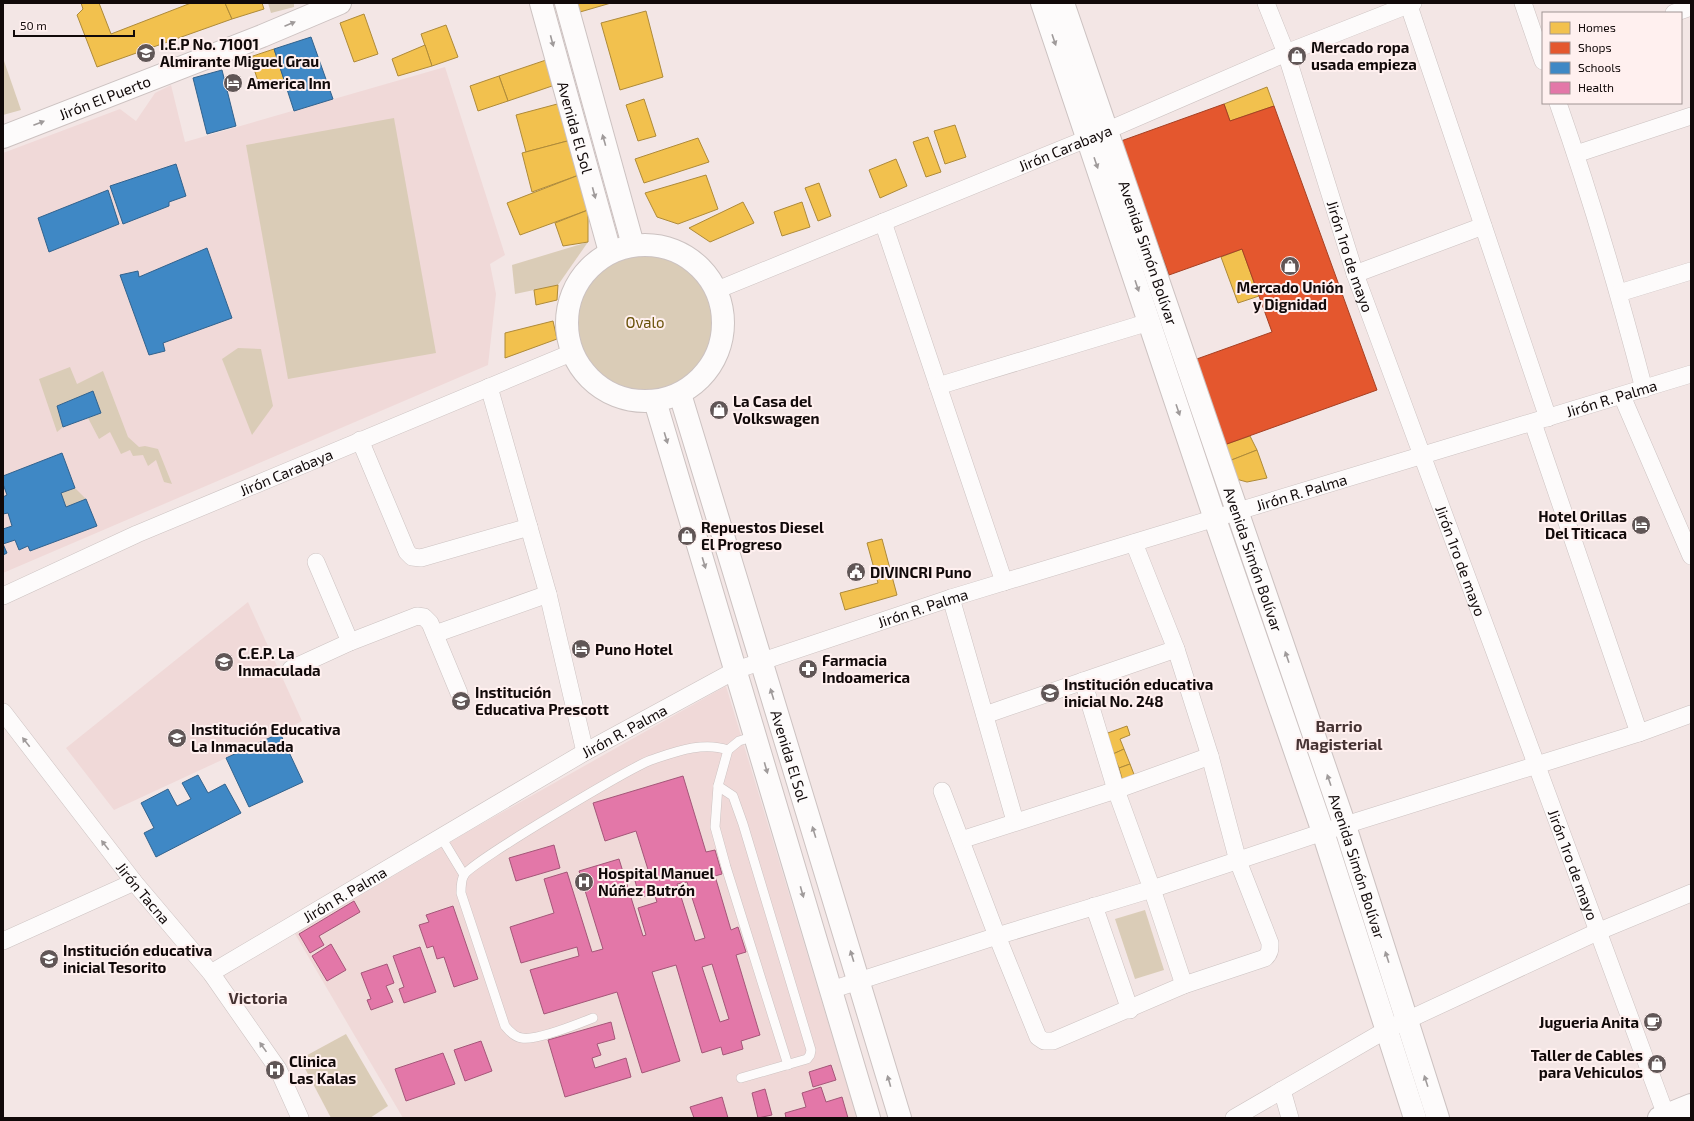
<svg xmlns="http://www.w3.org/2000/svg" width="1694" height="1121" viewBox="0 0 1694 1121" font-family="'Exo 2',sans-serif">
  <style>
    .built { fill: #f0d9d8 }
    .green { fill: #daccb7 }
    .homes { fill: #f2c14e; stroke: #ae8a39 }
    .shops { fill: #e4572e; stroke: #a54023 }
    .schools { fill: #3f88c5; stroke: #31628d }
    .health { fill: #e377a8; stroke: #a45678; fill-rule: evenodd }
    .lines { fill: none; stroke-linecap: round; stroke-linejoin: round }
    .service-casing { stroke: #ccc2c1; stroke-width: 10 }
    .minor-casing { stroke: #ccc2c1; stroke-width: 18 }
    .tertiary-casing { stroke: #ccc2c1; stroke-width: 24 }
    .secondary-casing { stroke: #ccc2c1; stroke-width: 24 }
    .service { stroke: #fdfbfb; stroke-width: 9 }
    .minor { stroke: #fdfbfb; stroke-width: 17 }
    .tertiary { stroke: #fdfbfb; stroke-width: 22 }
    .secondary { stroke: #fdfbfb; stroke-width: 22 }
    .oneway { fill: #9f9a9a }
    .labels { text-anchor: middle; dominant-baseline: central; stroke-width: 4; stroke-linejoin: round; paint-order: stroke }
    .poi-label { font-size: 15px; font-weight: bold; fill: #110909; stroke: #fff0ef; text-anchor: start }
    .street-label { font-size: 15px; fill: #110909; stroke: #fff0ef }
    .park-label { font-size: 15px; fill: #69520a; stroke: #fff0ef }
    .neighbourhood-label { font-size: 16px; font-weight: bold; fill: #463333; stroke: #fff0ef }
  </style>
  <rect width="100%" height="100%" fill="#f3e6e5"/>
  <g class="built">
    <path d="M445 67 505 255 490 264 496 294 488 365 3 573V153L120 109 136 121 155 93 171 85 185 142Z"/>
    <path d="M248 602 302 721 280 733 114 810 66 748Z"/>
    <path d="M726 686 857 1118H403L295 934 469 831Z"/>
  </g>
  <g class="green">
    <path d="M268 3H294V7L271 13Z"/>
    <path d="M3 58 21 110 3 115Z"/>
    <path d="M394 118 436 353 288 379 246 145Z"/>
    <path d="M588 242 558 285 515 294 512 265Z"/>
    <circle cx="645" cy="323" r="70"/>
    <path d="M238 348 261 349 273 406 252 435 222 359Z"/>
    <path d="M70 367 77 384 103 371 128 437 139 447 145 446 158 449 172 484 164 482 156 460 148 466 143 455 133 456 130 450 121 454 110 432 99 439 88 418 101 413 93 391 57 406 63 427 57 432 39 379Z"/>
    <path d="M75 488 86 499 66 507 61 493Z"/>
    <path d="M1145 910 1164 970 1135 979 1115 919Z"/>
    <path d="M346 1034 388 1106 370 1118H331L300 1059Z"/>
  </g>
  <g class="homes">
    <path d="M81 3H99L111 34 191 3H225L232 19 97 67 77 15 83 9Z"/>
    <path d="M225 3H262L264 9 232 19Z"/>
    <path d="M577 3H611L580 12Z"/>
    <path d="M646 11 663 77 620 90 601 23Z"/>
    <path d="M364 14 378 54 354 62 340 23Z"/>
    <path d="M446 25 458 57 432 66 421 34Z"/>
    <path d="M425 45 432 66 398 76 392 59Z"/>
    <path d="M274 49 285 82 261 90 250 57Z"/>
    <path d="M546 60 555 85 508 101 499 76Z"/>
    <path d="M499 76 508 101 478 111 470 86Z"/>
    <path d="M1267 87 1274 106 1230 121 1224 104Z"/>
    <path d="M644 99 656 136 638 141 626 105Z"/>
    <path d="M561 103 571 140 526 152 516 115Z"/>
    <path d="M955 125 966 157 945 164 934 131Z"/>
    <path d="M928 137 941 172 926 177 913 142Z"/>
    <path d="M698 138 709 162 644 183 635 159Z"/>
    <path d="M571 140 579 175 532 192 522 153Z"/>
    <path d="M896 159 907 186 880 198 869 170Z"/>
    <path d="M579 175 588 210 520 235 507 203Z"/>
    <path d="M706 175 718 209 678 224 657 217 645 193Z"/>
    <path d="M819 183 831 216 818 221 805 188Z"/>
    <path d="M743 202 754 223 710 242 689 228Z"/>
    <path d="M802 202 810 227 782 236 774 212Z"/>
    <path d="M588 210V242L563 246 555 223Z"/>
    <path d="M1242 249 1259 296 1238 303 1221 257Z"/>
    <path d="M558 285 557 300 536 305 534 290Z"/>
    <path d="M553 321 557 339 505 358V333Z"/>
    <path d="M1250 436 1257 450 1229 461 1224 445Z"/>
    <path d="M1257 450 1267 478 1247 482 1236 479 1229 461Z"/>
    <path d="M882 539 897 595 845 610 840 593 878 583 867 543Z"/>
    <path d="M1127 726 1130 735 1120 739 1124 749 1113 754 1105 734Z"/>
    <path d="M1124 749 1130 764 1119 768 1113 754Z"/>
    <path d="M1130 764 1135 777 1123 782 1119 768Z"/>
  </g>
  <path class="shops" d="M1224 104 1230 121 1274 106 1377 390 1224 445 1194 360 1272 332 1242 249 1169 275 1121 141Z"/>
  <g class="schools">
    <path d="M311 37 333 99 294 111 274 49Z"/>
    <path d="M222 70 236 126 207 134 193 78Z"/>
    <path d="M176 164 186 196 169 202V206L123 224 110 186Z"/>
    <path d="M108 190 119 224 49 252 38 218Z"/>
    <path d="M207 248 232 318 163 343 165 351 149 355 120 275 138 271 139 277Z"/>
    <path d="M93 391 101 413 63 427 57 406Z"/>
    <path d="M62 453 75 488 61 493 66 507 86 499 97 526 30 551 28 546 19 550 15 540 3 544 7 553 3 555V529L12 526 8 513 3 514V497L7 495 3 484V476Z"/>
    <path d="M280 733 303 782 249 807 226 758Z"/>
    <path d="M198 775 208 793 225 784 241 813 156 857 144 833 154 828 141 803 168 789 177 806 191 799 182 783Z"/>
  </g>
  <g class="health">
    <path d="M683 776 706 852 715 850 722 874 715 876 731 930 738 927 746 952 736 955 760 1035 741 1041 743 1049 723 1055 721 1047 702 1053 676 965 652 972 680 1061 642 1073 617 992 544 1014 530 970 579 956 577 947 521 963 510 927 554 913 544 879 567 872 592 952 603 949 579 871 619 859 643 936 646 935 638 908 657 902 654 893 640 898 635 881 650 876 636 831 605 841 593 803ZM687 882 705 938 695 941 677 884ZM712 964 729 1019 720 1022 702 967Z"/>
    <path d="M554 845 560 868 516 881 509 858Z"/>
    <path d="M354 901 360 912 319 936 324 945 310 953 299 934Z"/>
    <path d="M453 906 478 979 454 987 444 957 437 959 433 946 427 948 419 925 429 922 426 915Z"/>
    <path d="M331 944 346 970 327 981 312 956Z"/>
    <path d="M420 947 436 992 404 1003 399 989 404 987 393 956Z"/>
    <path d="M387 964 394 983 386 986 393 1002 371 1010 367 1000 371 999 361 973Z"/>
    <path d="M611 1022 615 1039 597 1044 601 1055 592 1058 595 1068 626 1058 631 1077 565 1097 548 1040Z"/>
    <path d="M481 1041 492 1071 465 1081 454 1050Z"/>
    <path d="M443 1053 455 1084 406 1101 395 1069Z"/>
    <path d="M831 1065 836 1080 813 1087 809 1072Z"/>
    <path d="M821 1087 826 1102 842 1097 848 1118H786L785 1113 806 1107 802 1093Z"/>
    <path d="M765 1089 772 1115 758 1118 752 1093Z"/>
    <path d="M722 1097 728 1118H694L690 1107Z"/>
  </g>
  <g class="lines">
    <defs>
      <g id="service">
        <path d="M755 736 739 741 728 750 718 786 715 827 726 867 788 1065"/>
        <path d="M718 786 733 796 743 824 811 1050 810 1055 807 1059 741 1078"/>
        <path d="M441 837 464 875"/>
        <path d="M593 1018C578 1024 536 1041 522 1038 515 1037 509 1031 505 1026L461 893C461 888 461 880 464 875 471 862 630 768 651 760 675 752 703 741 728 750"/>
      </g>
      <g id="minor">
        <path id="s1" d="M1266 3 1286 53 1355 274 1667 1118"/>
        <path d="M1408 3 1548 418"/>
        <path d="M1523 3 1543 61"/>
        <path d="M1674 13 1691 7"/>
        <path d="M1558 103C1591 197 1619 293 1644 389"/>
        <path d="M1576 154 1691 116"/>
        <path d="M883 222 1004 582"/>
        <path d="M1355 274 1483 226"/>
        <path id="s2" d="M717 290 1106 131 1286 53 1413 3"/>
        <path d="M1619 293 1691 271"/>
        <path d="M938 386 1149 322"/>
        <path d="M489 387 548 594 585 752"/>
        <path d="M1622 396 1691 556"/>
        <path d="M1533 423 1639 733"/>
        <path d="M360 440 407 552 412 557 421 558 529 527"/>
        <path d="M316 562 350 642"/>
        <path id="s3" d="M3 596 137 534 571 353"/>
        <path d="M951 598 1015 821"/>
        <path d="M435 634 548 594"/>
        <path d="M291 669 350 642 417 616 424 617 430 623 459 693"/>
        <path d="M1083 681 1116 790 1152 889 1184 985"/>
        <path id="s4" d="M3 712 134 882 211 973 278 1069 300 1118"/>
        <path d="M985 715 1176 649"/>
        <path d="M942 791 997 936 1038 1037 1044 1041H1053L1184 985 1265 958C1270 953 1270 950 1270 943L1238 861 1210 756 1176 649 1134 543"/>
        <path d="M961 840 1116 790 1210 756"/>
        <path d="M1094 906 1130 1010"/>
        <path d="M3 941 134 882"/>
        <path id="s5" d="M211 973 585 752 736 670 951 598 1691 374"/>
        <path d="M831 990 997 936 1152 889 1323 832 1639 733 1691 714"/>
        <path d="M1282 1090 1290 1118"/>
        <path d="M1234 1118 1386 1030 1597 932 1691 893"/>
      </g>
      <g id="tertiary">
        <path d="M1042 3 1215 519 1323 832 1415 1118"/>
        <path id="s6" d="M1063 3 1345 826 1438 1118"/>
        <path id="s7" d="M3 137 262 36 340 3"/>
        <path d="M1659 1118 1691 1105"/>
      </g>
      <g id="secondary">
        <path id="s8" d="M541 3 610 252"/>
        <path d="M566 3 633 245"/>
        <circle cx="645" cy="323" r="78"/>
        <path id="s9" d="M680 394 900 1118"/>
        <path d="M655 401 869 1118"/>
      </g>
    </defs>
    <use href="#service" class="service-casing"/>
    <use href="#minor" class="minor-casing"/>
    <use href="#tertiary" class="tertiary-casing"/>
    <use href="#secondary" class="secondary-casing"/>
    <use href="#service" class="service"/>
    <use href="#minor" class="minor"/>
    <use href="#tertiary" class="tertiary"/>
    <use href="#secondary" class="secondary"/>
  </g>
  <defs><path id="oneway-solid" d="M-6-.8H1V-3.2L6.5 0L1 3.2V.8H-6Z"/></defs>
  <g class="oneway">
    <use href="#oneway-solid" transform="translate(290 24) rotate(-23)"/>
    <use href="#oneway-solid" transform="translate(1054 40) rotate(71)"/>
    <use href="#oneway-solid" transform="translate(552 41) rotate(75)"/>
    <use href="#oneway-solid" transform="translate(39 123) rotate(-21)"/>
    <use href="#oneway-solid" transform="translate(604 140) rotate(-106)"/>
    <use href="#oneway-solid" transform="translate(1096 163) rotate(71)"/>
    <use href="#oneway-solid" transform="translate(594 193) rotate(75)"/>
    <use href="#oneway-solid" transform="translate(1137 286) rotate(71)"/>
    <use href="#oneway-solid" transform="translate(1178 410) rotate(71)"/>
    <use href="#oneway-solid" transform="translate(666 438) rotate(73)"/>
    <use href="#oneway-solid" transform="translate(704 563) rotate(73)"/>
    <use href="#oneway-solid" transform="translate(1287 657) rotate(-109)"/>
    <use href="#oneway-solid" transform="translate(772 694) rotate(-107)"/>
    <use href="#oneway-solid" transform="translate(26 742) rotate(-128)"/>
    <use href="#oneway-solid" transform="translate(766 768) rotate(74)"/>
    <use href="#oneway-solid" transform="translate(1329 780) rotate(-109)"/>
    <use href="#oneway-solid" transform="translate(814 832) rotate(-107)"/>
    <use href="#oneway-solid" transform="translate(105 845) rotate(-128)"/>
    <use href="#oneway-solid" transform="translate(802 892) rotate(74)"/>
    <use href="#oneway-solid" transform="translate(852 956) rotate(-107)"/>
    <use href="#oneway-solid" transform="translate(1387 957) rotate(-108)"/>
    <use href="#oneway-solid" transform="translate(263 1047) rotate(-125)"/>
    <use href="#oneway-solid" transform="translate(889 1081) rotate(-106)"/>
    <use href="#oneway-solid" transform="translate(1426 1081) rotate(-108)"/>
  </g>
  <defs>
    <symbol id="school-disc" viewBox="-11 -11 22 22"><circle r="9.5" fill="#605656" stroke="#fff0ef"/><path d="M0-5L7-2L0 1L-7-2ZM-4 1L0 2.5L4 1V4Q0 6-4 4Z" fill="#fff"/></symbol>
    <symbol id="shop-disc" viewBox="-11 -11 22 22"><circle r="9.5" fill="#605656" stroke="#fff0ef"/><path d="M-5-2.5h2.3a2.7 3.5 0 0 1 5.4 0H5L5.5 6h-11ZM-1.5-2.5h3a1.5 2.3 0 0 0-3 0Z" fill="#fff"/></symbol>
    <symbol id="hotel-disc" viewBox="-11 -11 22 22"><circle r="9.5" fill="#605656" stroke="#fff0ef"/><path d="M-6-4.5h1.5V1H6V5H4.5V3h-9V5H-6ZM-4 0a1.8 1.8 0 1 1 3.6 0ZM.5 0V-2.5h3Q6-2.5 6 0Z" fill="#fff"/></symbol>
    <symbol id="civic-disc" viewBox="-11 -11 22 22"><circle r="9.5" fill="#605656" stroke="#fff0ef"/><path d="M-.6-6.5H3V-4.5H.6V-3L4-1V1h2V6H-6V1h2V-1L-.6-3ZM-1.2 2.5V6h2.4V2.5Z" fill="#fff"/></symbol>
    <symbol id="pharmacy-disc" viewBox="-11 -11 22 22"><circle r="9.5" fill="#605656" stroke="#fff0ef"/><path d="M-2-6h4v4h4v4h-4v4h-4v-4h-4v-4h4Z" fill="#fff"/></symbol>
    <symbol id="hospital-disc" viewBox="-11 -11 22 22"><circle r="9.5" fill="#605656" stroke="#fff0ef"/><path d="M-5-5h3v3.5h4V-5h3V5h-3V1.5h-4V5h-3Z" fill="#fff"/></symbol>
    <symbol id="cafe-disc" viewBox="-11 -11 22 22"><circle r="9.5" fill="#605656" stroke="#fff0ef"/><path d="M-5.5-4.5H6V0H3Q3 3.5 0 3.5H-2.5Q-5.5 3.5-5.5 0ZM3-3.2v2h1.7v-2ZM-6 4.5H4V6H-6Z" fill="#fff"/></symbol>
  </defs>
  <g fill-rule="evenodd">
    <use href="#school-disc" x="135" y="42" width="22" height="22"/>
    <use href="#shop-disc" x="1286" y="45" width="22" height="22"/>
    <use href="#hotel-disc" x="222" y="72" width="22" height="22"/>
    <use href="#shop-disc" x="1279" y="255" width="22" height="22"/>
    <use href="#shop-disc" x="708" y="399" width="22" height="22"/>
    <use href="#hotel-disc" x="1630" y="514" width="22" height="22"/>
    <use href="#shop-disc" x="676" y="525" width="22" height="22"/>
    <use href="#civic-disc" x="845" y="561" width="22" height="22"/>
    <use href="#hotel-disc" x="570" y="638" width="22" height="22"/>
    <use href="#school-disc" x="213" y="651" width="22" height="22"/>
    <use href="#pharmacy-disc" x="797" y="658" width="22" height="22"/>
    <use href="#school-disc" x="1039" y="682" width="22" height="22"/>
    <use href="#school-disc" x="450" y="690" width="22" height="22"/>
    <use href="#school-disc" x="166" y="727" width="22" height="22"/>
    <use href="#hospital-disc" x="573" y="871" width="22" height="22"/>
    <use href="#school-disc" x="38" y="948" width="22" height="22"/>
    <use href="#cafe-disc" x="1642" y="1011" width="22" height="22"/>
    <use href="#shop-disc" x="1646" y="1053" width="22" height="22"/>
    <use href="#hospital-disc" x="264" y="1059" width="22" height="22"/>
  </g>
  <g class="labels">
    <g class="poi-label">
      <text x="160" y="44">I.E.P No. 71001<tspan x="160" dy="17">Almirante Miguel Grau</tspan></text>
      <text x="1311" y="47">Mercado ropa<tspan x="1311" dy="17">usada empieza</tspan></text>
      <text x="247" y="83">America Inn</text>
      <text x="1290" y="287" text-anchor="middle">Mercado Unión<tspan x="1290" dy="17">y Dignidad</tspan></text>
      <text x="733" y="401">La Casa del<tspan x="733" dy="17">Volkswagen</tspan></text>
      <text x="1627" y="516" text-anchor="end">Hotel Orillas<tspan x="1627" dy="17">Del Titicaca</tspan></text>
      <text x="701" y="527">Repuestos Diesel<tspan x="701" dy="17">El Progreso</tspan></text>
      <text x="870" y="572">DIVINCRI Puno</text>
      <text x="595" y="649">Puno Hotel</text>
      <text x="238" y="653">C.E.P. La<tspan x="238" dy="17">Inmaculada</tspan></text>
      <text x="822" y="660">Farmacia<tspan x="822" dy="17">Indoamerica</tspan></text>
      <text x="1064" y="684">Institución educativa<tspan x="1064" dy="17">inicial No. 248</tspan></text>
      <text x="475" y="692">Institución<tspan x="475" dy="17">Educativa Prescott</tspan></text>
      <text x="191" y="729">Institución Educativa<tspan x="191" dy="17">La Inmaculada</tspan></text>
      <text x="598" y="873">Hospital Manuel<tspan x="598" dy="17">Núñez Butrón</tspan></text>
      <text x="63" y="950">Institución educativa<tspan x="63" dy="17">inicial Tesorito</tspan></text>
      <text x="1639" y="1022" text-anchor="end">Jugueria Anita</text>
      <text x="1643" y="1055" text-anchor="end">Taller de Cables<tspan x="1643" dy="17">para Vehiculos</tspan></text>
      <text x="289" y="1061">Clinica<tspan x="289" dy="17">Las Kalas</tspan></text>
    </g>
    <g class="street-label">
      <text stroke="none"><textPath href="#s7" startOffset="109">Jirón El Puerto</textPath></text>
      <text stroke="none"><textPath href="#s8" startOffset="129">Avenida El Sol</textPath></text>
      <text stroke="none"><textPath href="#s2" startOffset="376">Jirón Carabaya</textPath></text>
      <text stroke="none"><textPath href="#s6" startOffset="264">Avenida Simón Bolívar</textPath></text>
      <text stroke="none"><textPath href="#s1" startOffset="267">Jirón 1ro de mayo</textPath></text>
      <text stroke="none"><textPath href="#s5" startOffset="1523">Jirón R. Palma</textPath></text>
      <text stroke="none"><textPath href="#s3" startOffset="309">Jirón Carabaya</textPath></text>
      <text stroke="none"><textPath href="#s5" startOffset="1199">Jirón R. Palma</textPath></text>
      <text stroke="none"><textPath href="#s6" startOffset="588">Avenida Simón Bolívar</textPath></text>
      <text stroke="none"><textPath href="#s1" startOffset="591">Jirón 1ro de mayo</textPath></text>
      <text stroke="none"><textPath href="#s5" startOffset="803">Jirón R. Palma</textPath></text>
      <text stroke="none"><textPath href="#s5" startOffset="479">Jirón R. Palma</textPath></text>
      <text stroke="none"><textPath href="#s9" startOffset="378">Avenida El Sol</textPath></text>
      <text stroke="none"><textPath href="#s1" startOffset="915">Jirón 1ro de mayo</textPath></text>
      <text stroke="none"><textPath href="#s6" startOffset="912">Avenida Simón Bolívar</textPath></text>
      <text stroke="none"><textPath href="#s4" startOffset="229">Jirón Tacna</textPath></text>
      <text stroke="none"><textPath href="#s5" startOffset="155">Jirón R. Palma</textPath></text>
    </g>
    <g class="park-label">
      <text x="645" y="322">Ovalo</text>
    </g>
    <g class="neighbourhood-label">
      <text x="1339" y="725">Barrio<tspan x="1339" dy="18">Magisterial</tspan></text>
      <text x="258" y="997">Victoria</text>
    </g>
  </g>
  <rect width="1694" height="1121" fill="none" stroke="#110909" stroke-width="8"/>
  <rect x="1542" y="12" width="140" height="92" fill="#fff0ef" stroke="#a09493"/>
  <rect x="1550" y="22" width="20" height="12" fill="#f2c14e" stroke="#a09493"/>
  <text x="1578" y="32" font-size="12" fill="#110909">Homes</text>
  <rect x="1550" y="42" width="20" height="12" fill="#e4572e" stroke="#a09493"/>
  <text x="1578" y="52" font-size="12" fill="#110909">Shops</text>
  <rect x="1550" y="62" width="20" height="12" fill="#3f88c5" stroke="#a09493"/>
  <text x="1578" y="72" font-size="12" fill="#110909">Schools</text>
  <rect x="1550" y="82" width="20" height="12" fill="#e377a8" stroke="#a09493"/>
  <text x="1578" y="92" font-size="12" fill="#110909">Health</text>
  <path d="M14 30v6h120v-6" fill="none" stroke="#110909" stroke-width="2"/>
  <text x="20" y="30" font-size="12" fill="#110909" stroke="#fff0ef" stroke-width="3" paint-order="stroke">50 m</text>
</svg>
